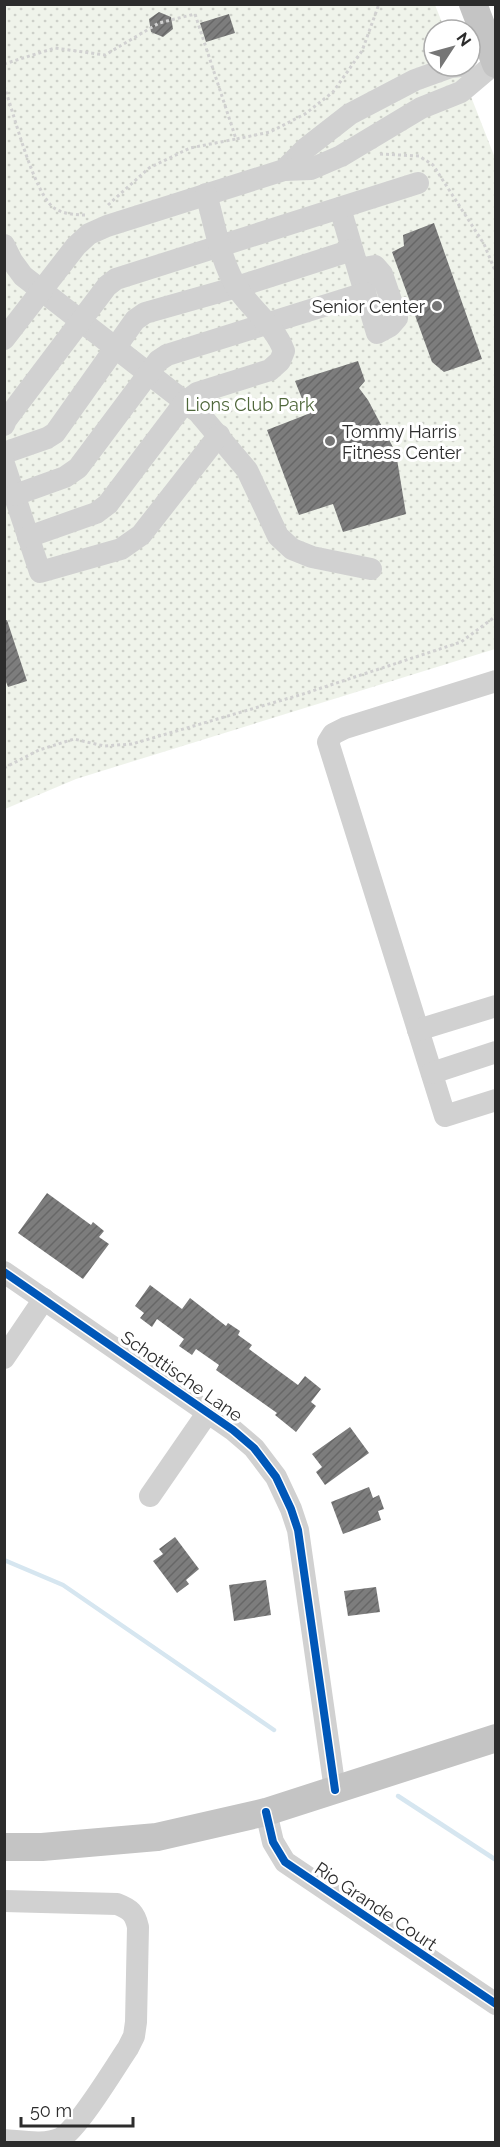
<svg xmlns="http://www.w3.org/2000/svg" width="500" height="2147" viewBox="0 0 500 2147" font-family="Raleway,sans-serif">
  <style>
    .park { fill: url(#park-dots) }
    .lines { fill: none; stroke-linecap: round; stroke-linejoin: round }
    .stream { stroke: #d6e6f0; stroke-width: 4.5 }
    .building { fill: url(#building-hatch) }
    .path { stroke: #d1d1d1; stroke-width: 3; stroke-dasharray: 3 3; stroke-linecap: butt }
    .minor { stroke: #d1d1d1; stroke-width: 22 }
    .major { stroke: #c4c4c4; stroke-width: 28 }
    .cycleway-casing { stroke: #fff; stroke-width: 11 }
    .cycleway { stroke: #0057b8; stroke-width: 8 }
    .poi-dot { fill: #767676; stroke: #fff; stroke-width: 2 }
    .labels { text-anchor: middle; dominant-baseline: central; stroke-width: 6; stroke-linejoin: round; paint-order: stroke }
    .poi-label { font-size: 18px; fill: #2c2c2c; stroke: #fff; text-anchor: end }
    .park-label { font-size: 18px; fill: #4f673a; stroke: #fff }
    .street-label { font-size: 18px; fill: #2c2c2c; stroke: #fff }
  </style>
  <defs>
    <pattern id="park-dots" width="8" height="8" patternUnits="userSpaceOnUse" patternTransform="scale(1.5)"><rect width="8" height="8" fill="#eff3ea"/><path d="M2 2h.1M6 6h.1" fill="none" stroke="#cdd0c9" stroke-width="1.8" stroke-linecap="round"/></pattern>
    <pattern id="building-hatch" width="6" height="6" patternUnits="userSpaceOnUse" patternTransform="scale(1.5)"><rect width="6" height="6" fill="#7d7d7d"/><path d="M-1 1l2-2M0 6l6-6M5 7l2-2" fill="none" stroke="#676767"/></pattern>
  </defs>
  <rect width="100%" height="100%" fill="#fff"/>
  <path class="park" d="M5 5H435L445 30H434V66H459L495 158V649L76 779 5 809Z"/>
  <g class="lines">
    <g class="stream">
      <path d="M4 1560 63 1585 274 1730"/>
      <path d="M398 1796 496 1860"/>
    </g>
  </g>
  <g class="building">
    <path d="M159 12 171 17 173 29 163 37 151 32 149 19Z"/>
    <path d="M229 14 235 33 206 42 200 23Z"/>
    <path d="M434 223 482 359 444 372 432 362 392 252 404 246 403 235Z"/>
    <path d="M358 361 365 381 359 388 368 400 396 453 406 514 343 532 333 504 299 515 267 430 308 414 295 381Z"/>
    <path d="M7 620 27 681 8 687 4 677V621Z"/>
    <path d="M47 1193 91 1225 93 1222 104 1231 99 1237 109 1244 83 1279 18 1233Z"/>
    <path d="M150 1285 182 1309 190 1298 226 1326 228 1323 240 1331 238 1335 252 1345 249 1349 298 1385 305 1376 321 1389 311 1402 316 1406 296 1432 275 1415 277 1413 216 1370 219 1365 196 1349 192 1355 179 1346 184 1339 157 1319 152 1327 140 1318 144 1313 135 1306Z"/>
    <path d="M350 1427 369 1453 325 1485 316 1472 322 1467 312 1454Z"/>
    <path d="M369 1487 373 1498 379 1495 384 1509 378 1511 381 1520 343 1534 331 1502Z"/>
    <path d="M175 1537 199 1569 186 1580 189 1584 177 1593 153 1561 163 1554 159 1549Z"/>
    <path d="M266 1580 271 1615 234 1621 229 1585Z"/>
    <path d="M376 1587 380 1612 348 1616 344 1591Z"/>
  </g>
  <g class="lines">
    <g class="path">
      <path d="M4 64 55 48 105 55 159 23 195 14 236 139 270 132 305 114 333 92 362 51 379 4"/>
      <path d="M4 86C14 113 33 192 54 208 63 214 76 215 86 215"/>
      <path d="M380 154 419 156 433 165 484 244 496 273"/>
      <path d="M108 205 149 168 190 148 236 139"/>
      <path d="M4 768 39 750 74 739 104 746 132 744 303 694 461 642 496 616"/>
    </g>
    <g class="minor">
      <path d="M284 170 305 149 350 114 415 80 451 67 461 66"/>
      <path d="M340 208 377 333 390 326 397 318 382 274 375 266 358 269"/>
      <path d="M4 245 12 261 23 276 198 412 247 470 278 536 292 549 312 557 371 569"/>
      <path d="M4 339 76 246 89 234 107 226 284 170 311 169 341 156 421 108 461 92 495 63"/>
      <path d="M4 425 6 420 107 286 116 279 418 183"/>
      <path d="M4 453 47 438 55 433 135 320 145 313 237 287 352 250"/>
      <path d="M4 464 40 572 121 549 141 535 219 435"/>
      <path d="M15 495 65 477 78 468 158 361 167 355 365 293"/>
      <path d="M28 537 96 513 108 504 185 402 197 393 270 370 280 361 284 351C275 326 252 310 237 288 220 260 215 225 206 194"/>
      <path d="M496 681 345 728 333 734 328 742 445 1116 496 1100"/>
      <path d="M418 1030 496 1006"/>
      <path d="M432 1073 496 1052"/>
      <path d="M4 1272 233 1430 254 1448 276 1477 291 1509 298 1530 335 1790"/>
      <path d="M4 1358 44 1299"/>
      <path d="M150 1496 208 1412"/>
      <path d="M266 1812 273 1842 285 1862 496 2004"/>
      <path d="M4 1901 117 1904C130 1909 135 1913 138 1927L136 2022 134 2036 128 2048C115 2067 78 2129 61 2138 45 2146 21 2141 4 2140"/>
    </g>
    <g class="major">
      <path d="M473 4 496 64"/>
      <path d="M4 1847H42L157 1837 266 1812 496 1738"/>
    </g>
    <defs>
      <g id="cycleway">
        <path d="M4 1272 233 1430 254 1448 276 1477 291 1509 298 1530 335 1790"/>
        <path d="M266 1812 273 1842 285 1862 496 2004"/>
      </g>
    </defs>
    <use href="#cycleway" class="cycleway-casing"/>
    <use href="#cycleway" class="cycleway"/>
  </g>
  <g class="poi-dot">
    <circle cx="437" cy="306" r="6"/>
    <circle cx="330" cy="441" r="6"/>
  </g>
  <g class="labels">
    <g class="poi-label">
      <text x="425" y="306">Senior Center</text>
      <text x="342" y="431" text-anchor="start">Tommy Harris<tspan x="342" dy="21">Fitness Center</tspan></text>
    </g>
    <g class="park-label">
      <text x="250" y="404">Lions Club Park</text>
    </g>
    <g class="street-label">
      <text transform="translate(182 1376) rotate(35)">Schottische Lane</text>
      <text transform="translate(376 1906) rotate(34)">Rio Grande Court</text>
    </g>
  </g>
  <rect width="500" height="2147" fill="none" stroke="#2c2c2c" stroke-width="12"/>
  <g transform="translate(452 48) rotate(54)"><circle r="28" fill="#ffffff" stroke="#ababab" stroke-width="1.5"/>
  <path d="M0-4.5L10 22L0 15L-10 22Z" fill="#767676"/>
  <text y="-9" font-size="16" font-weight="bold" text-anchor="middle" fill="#2c2c2c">N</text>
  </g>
  <path d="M21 2117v9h112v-9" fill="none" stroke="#2c2c2c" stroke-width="3"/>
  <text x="30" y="2117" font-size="18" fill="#2c2c2c" stroke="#ffffff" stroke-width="4.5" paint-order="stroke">50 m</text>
</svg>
